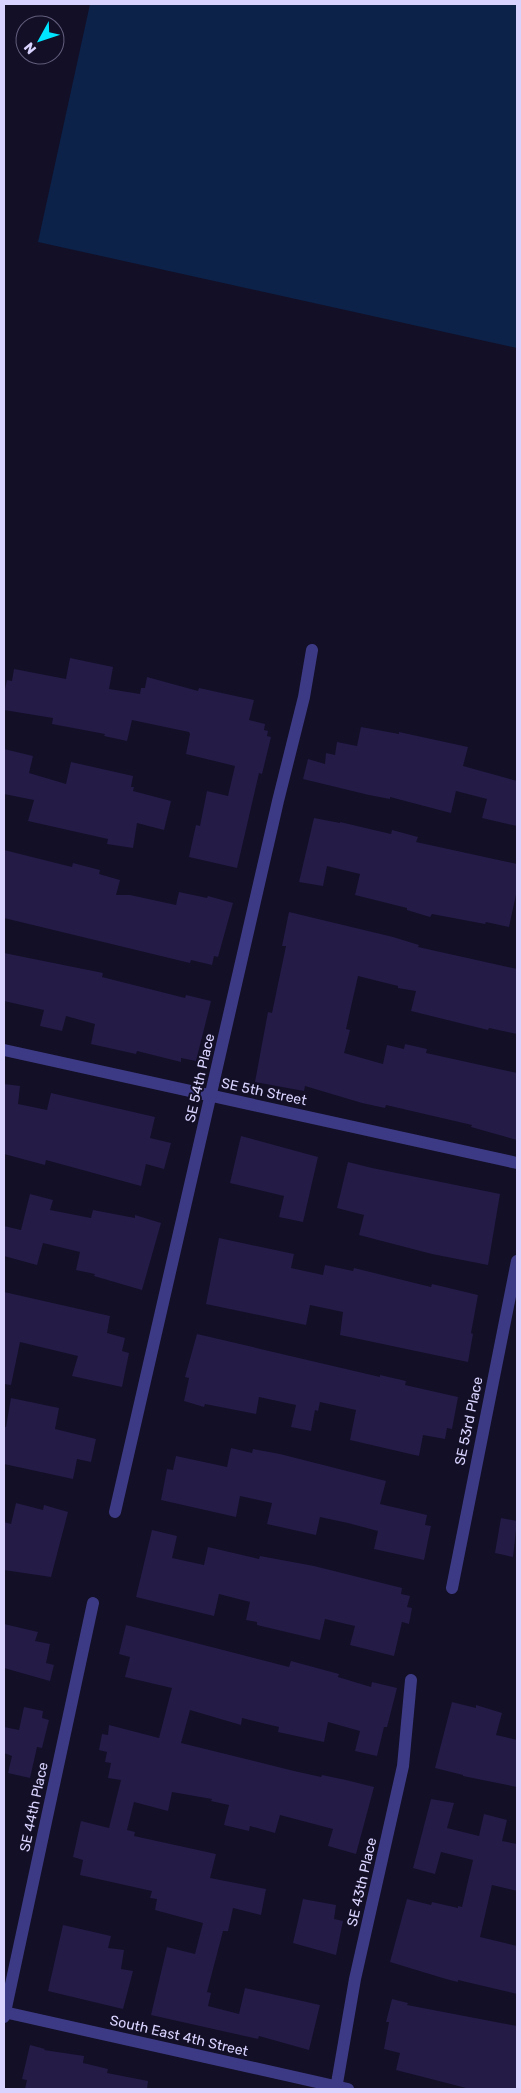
<svg xmlns="http://www.w3.org/2000/svg" width="521" height="2093" viewBox="0 0 521 2093" font-family="Rubik,sans-serif">
  <style>
    .water { fill: #0c2248 }
    .building { fill: #241b47 }
    .lines { fill: none; stroke-linecap: round; stroke-linejoin: round }
    .minor { stroke: #3d3a85; stroke-width: 12 }
    .labels { text-anchor: middle; dominant-baseline: central; stroke-width: 4; stroke-linejoin: round; paint-order: stroke }
    .street-label { font-size: 14px; fill: #d9d4ff; stroke: #130f26 }
  </style>
  <rect width="100%" height="100%" fill="#130f26"/>
  <path class="water" d="M90 4H517V348L38 242Z"/>
  <g class="building">
    <path d="M70 658 113 667 109 689 140 694 141 688H145L147 677 198 691 199 688 254 700 249 720 265 724 264 730 268 731 267 736 271 737 262 774 259 773 237 868 189 857 196 825 200 826 207 791 228 796 235 766 186 754 190 734 189 732 132 720 127 741 104 736 105 734 52 724 53 718 4 710V694L7 680 12 681 14 669 66 679Z"/>
    <path d="M361 727 399 734V732L468 747 463 766 517 781V826L482 818 487 799 456 791 451 813 390 797V799L369 795 303 779 308 759 325 764 326 753 335 755 337 742 357 746Z"/>
    <path d="M4 749 33 756 29 773 66 784 71 762 133 776 131 787H134L133 791 171 801 164 830 137 823 133 848 107 844 108 839 28 821 34 800 4 794Z"/>
    <path d="M314 818 340 823V822L391 834 392 830 418 837 416 842 517 864V890L509 927 486 922 485 924 432 914 430 917 407 910V908L355 895 360 874 327 866 323 886 299 882Z"/>
    <path d="M4 850 72 867 73 863 100 870 99 874 120 880 116 895H130L176 905 179 892 207 898 208 896 233 903 218 957 214 956 212 965 191 960 190 963 4 918Z"/>
    <path d="M289 912 393 937 419 945 418 947 517 969V1034L489 1028 488 1030 411 1011 416 991 398 988V986L358 976 346 1029 350 1030 344 1053 383 1064 387 1045 404 1049 405 1044 427 1049 426 1053 517 1073V1140L471 1127 472 1125 386 1105 385 1108 362 1103 305 1086 304 1091 255 1082 268 1012 272 1013 286 946H282Z"/>
    <path d="M4 953 103 973 102 977 185 998 186 995 211 1001 196 1061 181 1058V1062L137 1051 136 1054 91 1044 95 1024 66 1016 62 1031 40 1026 44 1010 4 1001Z"/>
    <path d="M4 1084 20 1086 18 1104 47 1110 51 1093 155 1117 150 1138 171 1143 164 1169 146 1164 141 1186 46 1160 45 1165 4 1154Z"/>
    <path d="M241 1136 318 1157 303 1222 279 1217 284 1196 230 1183Z"/>
    <path d="M348 1162 372 1168 500 1194 488 1265 432 1254 359 1235 364 1215 337 1208Z"/>
    <path d="M30 1194 53 1200 50 1210 91 1218 93 1210 135 1218V1215L161 1223 142 1290 94 1276 95 1274 76 1270 80 1252 43 1243 37 1265 4 1256V1226L21 1230Z"/>
    <path d="M219 1238 294 1254 291 1268 323 1275 325 1265 353 1271 354 1268 431 1287 432 1284 478 1295 471 1333 473 1334 468 1362 340 1335 343 1312 310 1305 306 1325 206 1304Z"/>
    <path d="M4 1292 110 1316 107 1333 125 1338 122 1351 129 1353 122 1387 72 1376 78 1356 20 1342 11 1385 4 1384Z"/>
    <path d="M197 1334 380 1377V1375L406 1381 405 1385 458 1397 452 1429 447 1428 445 1439 423 1435 419 1456 350 1440 356 1410 320 1402 318 1411 315 1410 311 1431 291 1427 296 1405 259 1397 256 1414 205 1404 204 1407 184 1401 189 1378 185 1377Z"/>
    <path d="M11 1398 59 1408 55 1429 96 1439 91 1462 77 1459 73 1479 4 1464V1427H6Z"/>
    <path d="M231 1448 252 1453 253 1449 280 1454 386 1481 380 1504 427 1515 425 1525 431 1526 424 1560 374 1549 378 1531 348 1523 320 1517 316 1535 267 1524 272 1503 240 1496 236 1517 161 1500 167 1469 173 1470 176 1456 227 1467Z"/>
    <path d="M16 1503 43 1510 44 1505 68 1512 51 1577 4 1570V1522L11 1524Z"/>
    <path d="M501 1518 517 1521 513 1557 495 1553Z"/>
    <path d="M152 1530 177 1536 172 1558 204 1565 208 1547 259 1559 260 1556 314 1566 402 1588 401 1594 410 1596 407 1607 412 1608 409 1624 402 1622 394 1656 350 1645 355 1626 325 1619 320 1640 257 1625V1622L246 1620 250 1602 219 1594 214 1616 136 1597Z"/>
    <path d="M4 1624 38 1632 35 1641 50 1644 46 1663 54 1665 50 1681 4 1668Z"/>
    <path d="M126 1625 289 1667 291 1661 339 1674 338 1677 371 1687 372 1682 397 1688 387 1727H384L377 1756 355 1751 360 1731 328 1722 324 1742 278 1732 279 1727 242 1718 241 1725 190 1710 181 1743 294 1771 321 1777 322 1775 346 1780 374 1787 356 1854 328 1846 333 1829 280 1815 275 1833 250 1826 249 1831 224 1825 229 1805 211 1801 212 1799 172 1792 168 1811 134 1802 127 1830 135 1832 134 1836 216 1854 210 1878 266 1889 261 1915 233 1908 228 1931H223L207 1992 211 1993 208 2006 239 2014 245 1988 320 2005 309 2050 259 2036 258 2039 151 2015 167 1947 195 1954 203 1923 155 1910 157 1899 150 1898 152 1891 80 1875 83 1860 73 1857 81 1821 109 1828 121 1780 108 1778 111 1763 105 1762 107 1752 99 1750 102 1734 108 1735 109 1725 159 1738 172 1688 125 1677 130 1657 119 1654Z"/>
    <path d="M452 1702 476 1708V1705L502 1713 496 1735 517 1740V1787L463 1776V1775L435 1768Z"/>
    <path d="M24 1707 43 1711 42 1718 49 1720 42 1748 37 1747 30 1778 8 1773 12 1756 4 1753V1727L19 1730Z"/>
    <path d="M431 1799 454 1803 447 1828 479 1836 484 1814 507 1820 502 1841 517 1844V1891L492 1885 480 1937 517 1946V1994L458 1980V1982L446 1979 390 1962 407 1899 431 1905 432 1902 458 1908V1906L462 1907 473 1860 441 1852 435 1874 413 1868Z"/>
    <path d="M303 1899 336 1905 334 1919 343 1921 336 1955 293 1943Z"/>
    <path d="M63 1925 111 1936 108 1948 124 1950 121 1969 133 1971 123 2009 48 1991Z"/>
    <path d="M392 1999 408 2003 407 2005 517 2026V2089H470L396 2070 400 2053 384 2049 389 2022H386Z"/>
    <path d="M30 2045 45 2049 44 2050 84 2056 83 2063 108 2069 107 2073 148 2081 147 2089H25L27 2080 22 2079Z"/>
  </g>
  <g class="lines">
    <g class="minor">
      <path d="M4 1050 517 1163"/>
      <path d="M115 1512 278 801 304 697 312 650"/>
      <path d="M452 1588 517 1261"/>
      <path d="M4 2012 348 2089"/>
      <path d="M4 2017 93 1603"/>
      <path d="M336 2089 355 1979 403 1766 411 1680"/>
    </g>
  </g>
  <g class="labels">
    <g class="street-label">
      <text transform="translate(200 1078) rotate(-77)">SE 54th Place</text>
      <text transform="translate(264 1092) rotate(12)">SE 5th Street</text>
      <text transform="translate(469 1421) rotate(-78)">SE 53rd Place</text>
      <text transform="translate(34 1807) rotate(-78)">SE 44th Place</text>
      <text transform="translate(362 1882) rotate(-77)">SE 43th Place</text>
      <text transform="translate(179 2036) rotate(13)">South East 4th Street</text>
    </g>
  </g>
  <rect width="521" height="2093" fill="none" stroke="#d9d4ff" stroke-width="10"/>
  <g transform="translate(40 40) rotate(230)"><circle r="24" fill="#130f26" stroke="#625e7d"/>
  <path d="M0-4L9 19L0 12L-9 19Z" fill="#00e5ff"/>
  <text y="-8" font-size="14" font-weight="bold" text-anchor="middle" fill="#d9d4ff">N</text>
  </g>
</svg>
